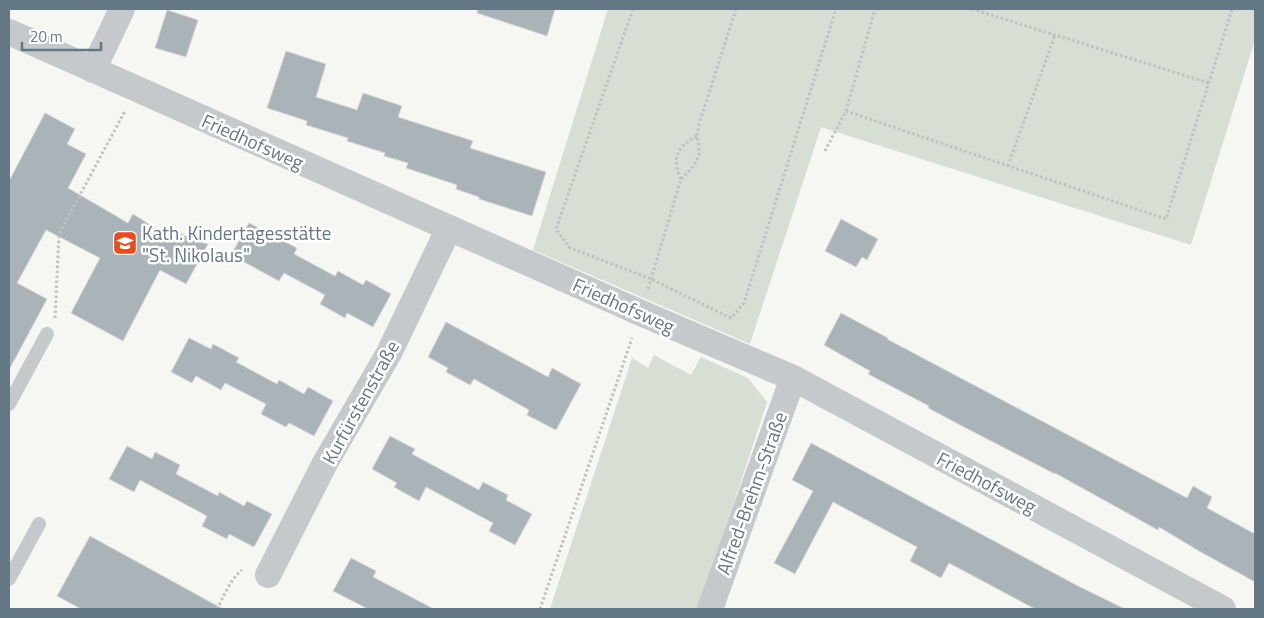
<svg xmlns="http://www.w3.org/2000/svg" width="1264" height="618" viewBox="0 0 1264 618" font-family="'Titillium Web',sans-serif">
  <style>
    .green { fill: #d7ded3 }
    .building { fill: #aab3b8; stroke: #d7d7d5 }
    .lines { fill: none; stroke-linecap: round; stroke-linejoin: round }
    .path { stroke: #bfc1c3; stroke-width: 3; stroke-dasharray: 2.5 2.5; stroke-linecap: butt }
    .service { stroke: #c6c9cc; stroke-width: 14 }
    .minor { stroke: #c6c9cc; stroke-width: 26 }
    .labels { text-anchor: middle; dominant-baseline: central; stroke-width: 5; stroke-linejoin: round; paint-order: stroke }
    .street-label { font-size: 19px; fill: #647785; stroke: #fff }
    .poi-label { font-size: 19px; fill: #647785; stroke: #fff; text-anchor: start }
  </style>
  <rect width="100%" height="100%" fill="#f6f6f2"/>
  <g class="green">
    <path d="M608 9H1255V40L1191 245 821 127 750 344 533 250Z"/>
    <path d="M654 355 691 375 701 357 748 378 767 402 699 609H550L632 358 648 368Z"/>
  </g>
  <g class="building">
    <path d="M478 9H555L547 36 477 13Z"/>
    <path d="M167 10 198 20 186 57 155 48Z"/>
    <path d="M286 51 326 64 316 97 357 110 363 93 402 106 398 117 473 141 470 148 546 172 532 216 479 199V197L456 189 457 185 406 168 408 163 384 156 385 153 347 141 348 138 306 125 307 121 267 108Z"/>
    <path d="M45 113 75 129 67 144 86 154 68 188 128 223 133 214 166 235 170 228 191 239 208 244 186 284 160 270 123 341 71 313 100 258 46 230 17 283 47 299 9 370V181Z"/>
    <path d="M841 219 878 239 867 260 862 257 856 267 825 251Z"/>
    <path d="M249 223 297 248 294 254 335 276 338 271 363 285 366 280 391 294 373 327 347 313 345 318 320 304 325 295 284 273 279 281 231 255Z"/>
    <path d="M841 313 888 338 887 339 1187 498 1193 486 1212 497 1207 508 1255 534V582L1199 551 1159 527 1158 530 1055 473V474L964 427 928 408 929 406 868 374 870 371 824 345Z"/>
    <path d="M446 322 548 377 552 368 581 384 556 430 527 415 529 410 474 379 470 385 446 372 448 368 428 357Z"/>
    <path d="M189 338 211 349 213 344 239 358 236 362 277 384 279 380 304 394 308 387 333 401 314 436 289 423 286 427 261 414 266 404 225 383 221 390 196 376 192 383 171 372Z"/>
    <path d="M390 436 415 449 412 454 479 490 483 482 508 495 506 500 532 514 515 545 489 531 493 523 426 487 419 501 394 487 397 483 372 469Z"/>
    <path d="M811 443 1078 586 1125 609H1035L949 563 941 578 910 561 917 547 833 502 795 574 774 563 813 491 792 480Z"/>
    <path d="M127 446 152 459 155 452 180 465 176 474 218 496 219 492 244 506 247 501 272 514 254 547 229 534 227 539 202 526 207 516 140 480 134 492 109 479Z"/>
    <path d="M90 536 223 609H81L57 596Z"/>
    <path d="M351 558 376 571 373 577 434 609H368L333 591Z"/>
  </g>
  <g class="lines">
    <g class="path">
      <path d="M633 9 556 229 570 248 651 279 731 318 744 303 836 9"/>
      <path d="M972 9 1209 83"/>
      <path d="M846 111 875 9"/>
      <path d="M825 151 846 111 1166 219 1232 9"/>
      <path d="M1008 166 1055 35"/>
      <path d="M681 179C671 158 677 147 697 136"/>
      <path d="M648 289 681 179 694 166 699 155V145L697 136 699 124 736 9"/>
      <path d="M55 318 59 234 125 111"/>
      <path d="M217 609C223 598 231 578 242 570"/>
      <path d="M540 609 632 338"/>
    </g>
    <g class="service">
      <path d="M9 404 47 334"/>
      <path d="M9 579 39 524"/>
    </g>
    <g class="minor">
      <path d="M9 32 449 228 641 313 793 378 1223 609"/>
      <path d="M93 70 122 9"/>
      <path d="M268 575 325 463 389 353 449 228"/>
      <path d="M710 609 793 378"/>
    </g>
  </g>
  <defs>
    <symbol id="school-square" viewBox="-11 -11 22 22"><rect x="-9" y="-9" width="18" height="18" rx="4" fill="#ea4a1e" stroke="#fff"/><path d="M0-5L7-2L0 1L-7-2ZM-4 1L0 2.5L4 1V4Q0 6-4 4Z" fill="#fff"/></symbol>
  </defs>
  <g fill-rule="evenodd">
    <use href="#school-square" x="111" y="229" width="28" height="28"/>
  </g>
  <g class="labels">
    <g class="street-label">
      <text transform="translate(253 141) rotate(24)">Friedhofsweg</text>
      <text transform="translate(624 305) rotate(24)">Friedhofsweg</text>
      <text transform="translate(360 402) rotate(-61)">Kurfürstenstraße</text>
      <text transform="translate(987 482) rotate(28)">Friedhofsweg</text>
      <text transform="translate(751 493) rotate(-70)">Alfred-Brehm-Straße</text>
    </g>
    <g class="poi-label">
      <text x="142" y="232">Kath. Kindertagesstätte<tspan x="142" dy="22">"St. Nikolaus"</tspan></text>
    </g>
  </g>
  <rect width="1264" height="618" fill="none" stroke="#647785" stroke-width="20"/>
  <path d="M22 42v8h79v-8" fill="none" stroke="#647785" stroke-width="2.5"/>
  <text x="30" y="42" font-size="15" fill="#647785" stroke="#ffffff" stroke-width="4" paint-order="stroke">20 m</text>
</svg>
